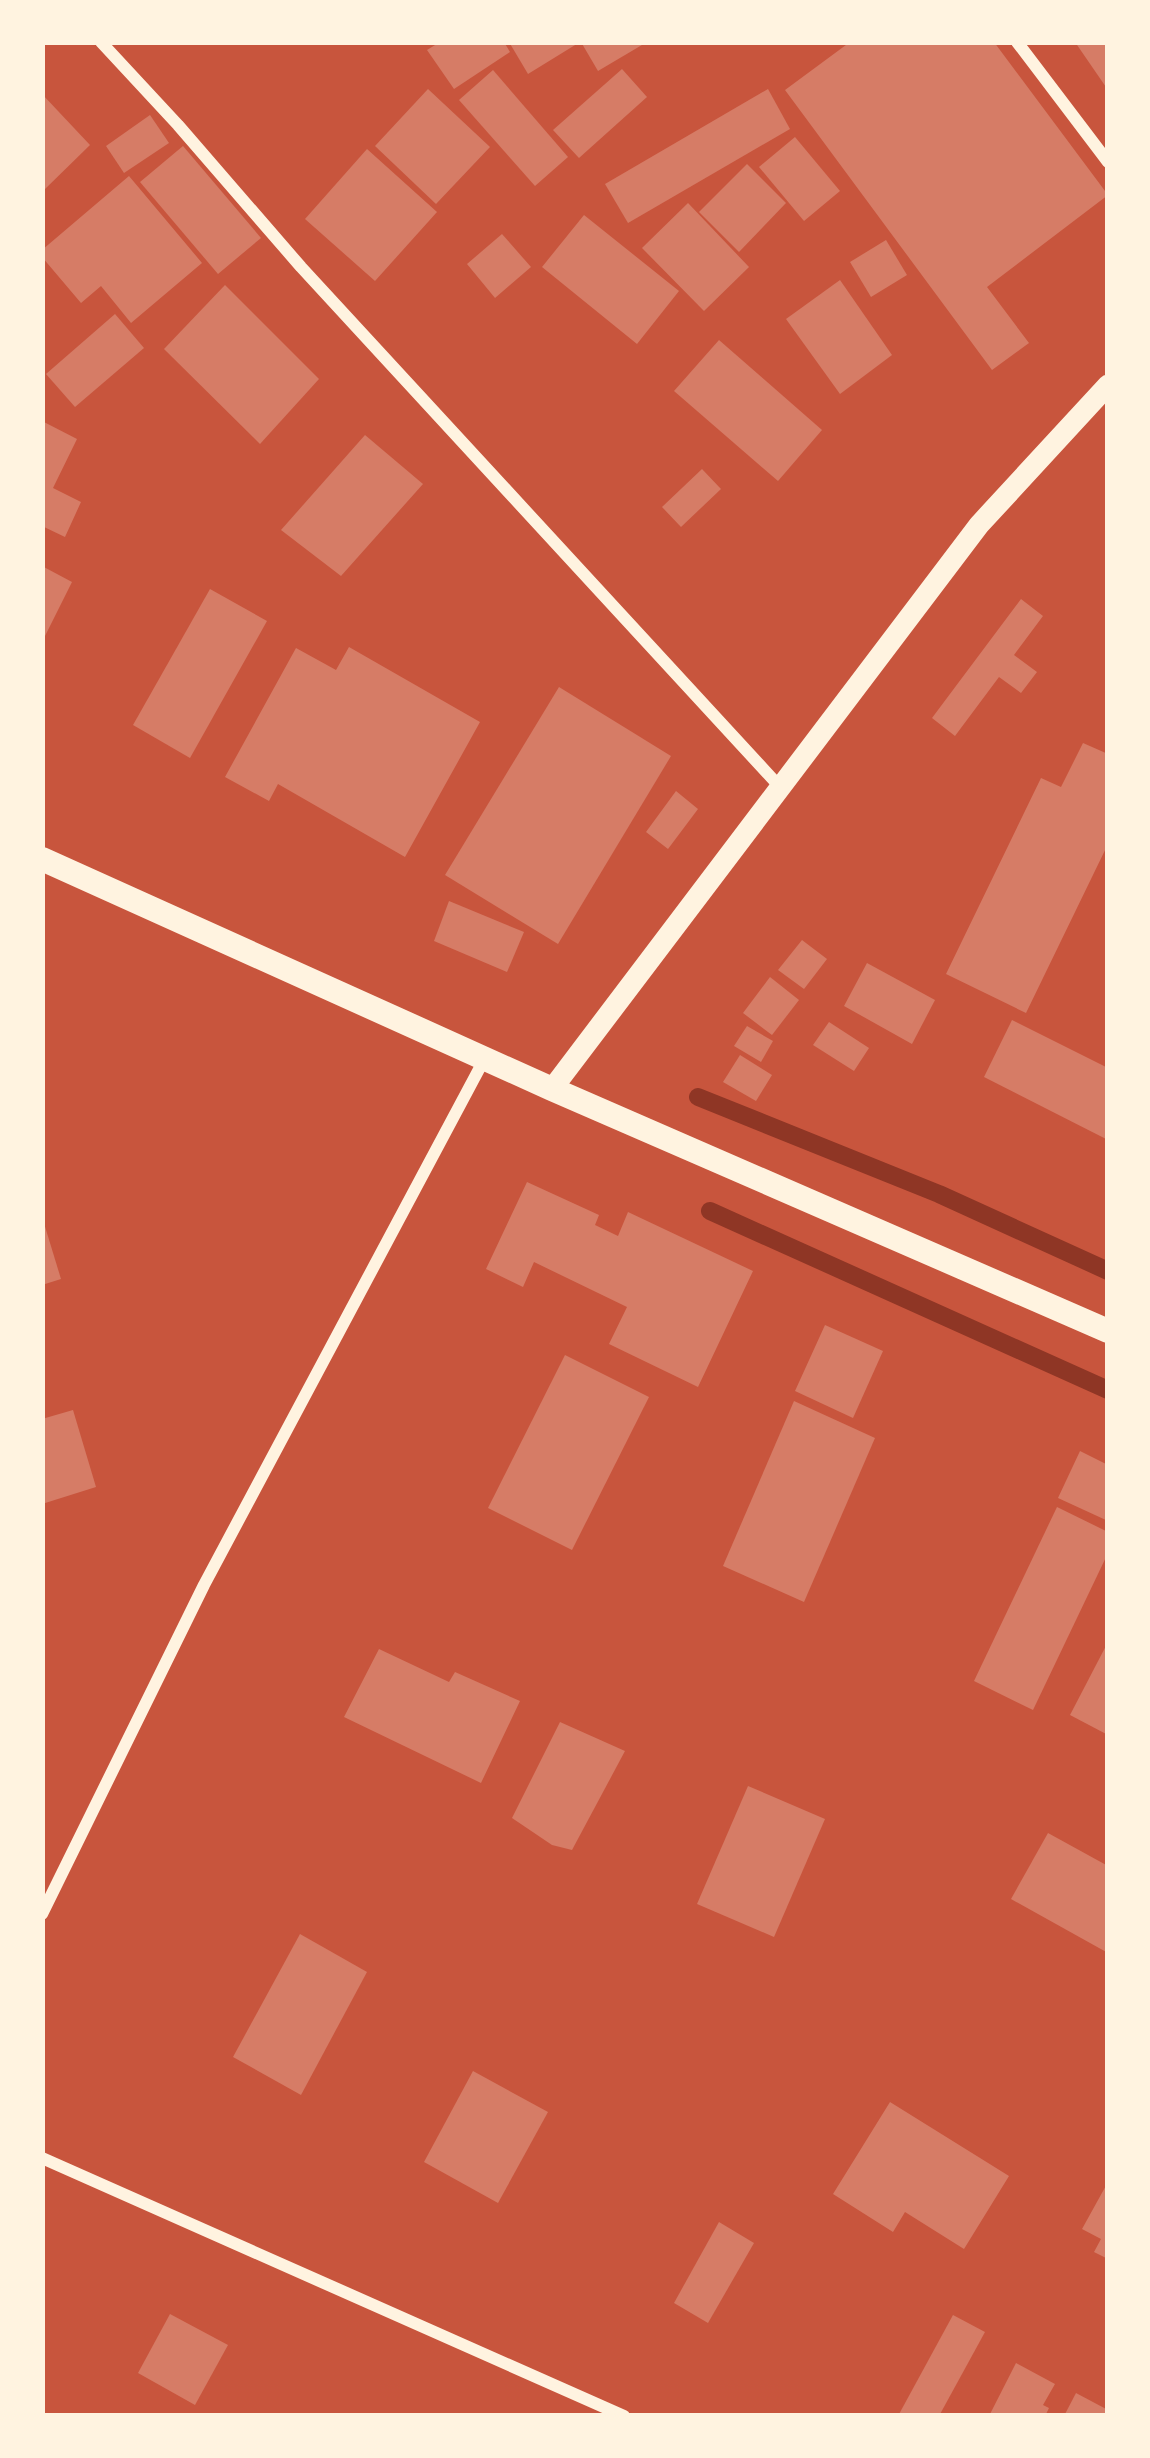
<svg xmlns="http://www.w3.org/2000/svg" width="1150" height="2458" viewBox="0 0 1150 2458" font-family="Georgia,serif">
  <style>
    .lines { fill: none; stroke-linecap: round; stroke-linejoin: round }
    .stream { stroke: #8f3625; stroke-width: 18 }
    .building { fill: #d67c66 }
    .minor { stroke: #fff3e0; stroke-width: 12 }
    .tertiary { stroke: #fff3e0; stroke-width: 21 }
    .secondary { stroke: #fff3e0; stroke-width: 24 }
  </style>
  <rect width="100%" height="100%" fill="#c8553d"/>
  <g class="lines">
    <g class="stream">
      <path d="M698 1097 939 1194 1108 1271"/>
      <path d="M710 1211 1108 1390"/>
    </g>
  </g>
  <g class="building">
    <path d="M440 42H504L510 52 454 89 427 50Z"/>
    <path d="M509 42H580L528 74Z"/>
    <path d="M581 42H647L598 71Z"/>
    <path d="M850 42H994L1108 195 987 287 1029 343 992 370 785 90Z"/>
    <path d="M1075 42H1108V90Z"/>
    <path d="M622 69 647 97 579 158 553 130Z"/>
    <path d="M493 70 568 157 535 186 459 100Z"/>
    <path d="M428 89 490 147 436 204 375 146Z"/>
    <path d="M768 89 790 129 628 223 605 184Z"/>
    <path d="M42 94 90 145 42 192Z"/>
    <path d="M150 115 169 143 124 173 106 146Z"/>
    <path d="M795 137 840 191 804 221 759 167Z"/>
    <path d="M183 146 261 238 218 274 140 182Z"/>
    <path d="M367 149 437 212 375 281 305 219Z"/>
    <path d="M747 164 786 203 739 252 699 212Z"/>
    <path d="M129 176 202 263 131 323 101 286 81 303 42 257V250Z"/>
    <path d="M688 203 749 267 704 311 642 248Z"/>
    <path d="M584 215 679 291 637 344 542 267Z"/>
    <path d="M502 234 531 267 495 298 467 264Z"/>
    <path d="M886 240 907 275 871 297 850 262Z"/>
    <path d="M840 280 892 355 840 394 786 319Z"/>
    <path d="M225 285 319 379 260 444 164 349Z"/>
    <path d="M115 314 144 348 75 407 46 374Z"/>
    <path d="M719 340 822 430 778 481 674 391Z"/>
    <path d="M42 421 77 439 53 488 81 502 65 537 42 526Z"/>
    <path d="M365 435 423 484 341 576 281 530Z"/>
    <path d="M702 469 721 489 681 527 662 507Z"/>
    <path d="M42 566 72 582 42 642Z"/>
    <path d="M210 589 267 621 190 758 133 725Z"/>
    <path d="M1021 599 1043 616 1014 655 1037 672 1021 693 999 677 955 736 932 718Z"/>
    <path d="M349 647 480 722 405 857 278 784 269 801 225 777 296 648 336 670Z"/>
    <path d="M559 687 671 756 558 944 445 875Z"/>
    <path d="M1083 743 1108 754V844L1026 1013 946 974 1041 778 1061 787Z"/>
    <path d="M676 791 698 809 668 849 646 832Z"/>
    <path d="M449 901 524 932 507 972 434 941Z"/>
    <path d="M802 940 827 959 804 989 778 970Z"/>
    <path d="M867 963 935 1000 912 1044 844 1006Z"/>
    <path d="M770 977 799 1000 772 1035 743 1013Z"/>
    <path d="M1012 1020 1108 1068V1140L984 1077Z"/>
    <path d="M829 1022 869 1048 854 1071 813 1045Z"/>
    <path d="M747 1026 773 1041 761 1062 734 1046Z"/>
    <path d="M740 1055 772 1075 756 1101 723 1082Z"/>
    <path d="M527 1182 599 1215 595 1225 618 1236 628 1212 753 1271 698 1387 609 1344 627 1307 534 1262 523 1287 486 1269Z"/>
    <path d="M43 1220 61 1279 42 1285V1221Z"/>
    <path d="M825 1325 883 1351 853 1418 795 1391Z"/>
    <path d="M565 1355 649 1397 572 1550 488 1508Z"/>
    <path d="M794 1401 875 1438 804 1602 723 1566Z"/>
    <path d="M73 1410 96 1487 42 1504V1419Z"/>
    <path d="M1080 1451 1108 1465V1521L1058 1498Z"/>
    <path d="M1057 1507 1108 1532V1553L1033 1710 974 1681Z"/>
    <path d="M1108 1642V1735L1070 1715Z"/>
    <path d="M379 1649 449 1682 455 1672 520 1701 481 1783 344 1717Z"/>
    <path d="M560 1722 625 1751 572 1850 552 1845 512 1818Z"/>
    <path d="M748 1786 825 1819 774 1937 697 1904Z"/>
    <path d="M1048 1833 1108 1866V1953L1011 1899Z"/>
    <path d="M300 1934 367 1972 301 2095 233 2057Z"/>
    <path d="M473 2071 548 2112 498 2203 424 2162Z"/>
    <path d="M890 2102 1009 2176 964 2249 905 2212 893 2232 833 2194Z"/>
    <path d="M1108 2182V2259L1094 2252 1101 2239 1082 2229Z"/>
    <path d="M719 2222 754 2243 708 2323 674 2303Z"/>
    <path d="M170 2314 228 2345 195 2405 138 2373Z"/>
    <path d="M953 2315 985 2332 939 2416H898Z"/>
    <path d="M1016 2363 1055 2384 1043 2405 1049 2408 1045 2416H989Z"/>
    <path d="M1076 2393 1108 2410V2416H1064Z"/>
  </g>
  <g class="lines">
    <g class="minor">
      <path d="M101 42 178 125 301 267 780 787"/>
      <path d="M1017 42 1108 162"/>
      <path d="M42 1914 204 1585 485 1058"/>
      <path d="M42 2158 624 2416"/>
    </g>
    <path class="tertiary" d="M552 1089 979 525 1108 385"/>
    <path class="secondary" d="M42 859 552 1089 1108 1331"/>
  </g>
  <rect width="1150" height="2458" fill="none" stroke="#fff3e0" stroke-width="90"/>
</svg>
